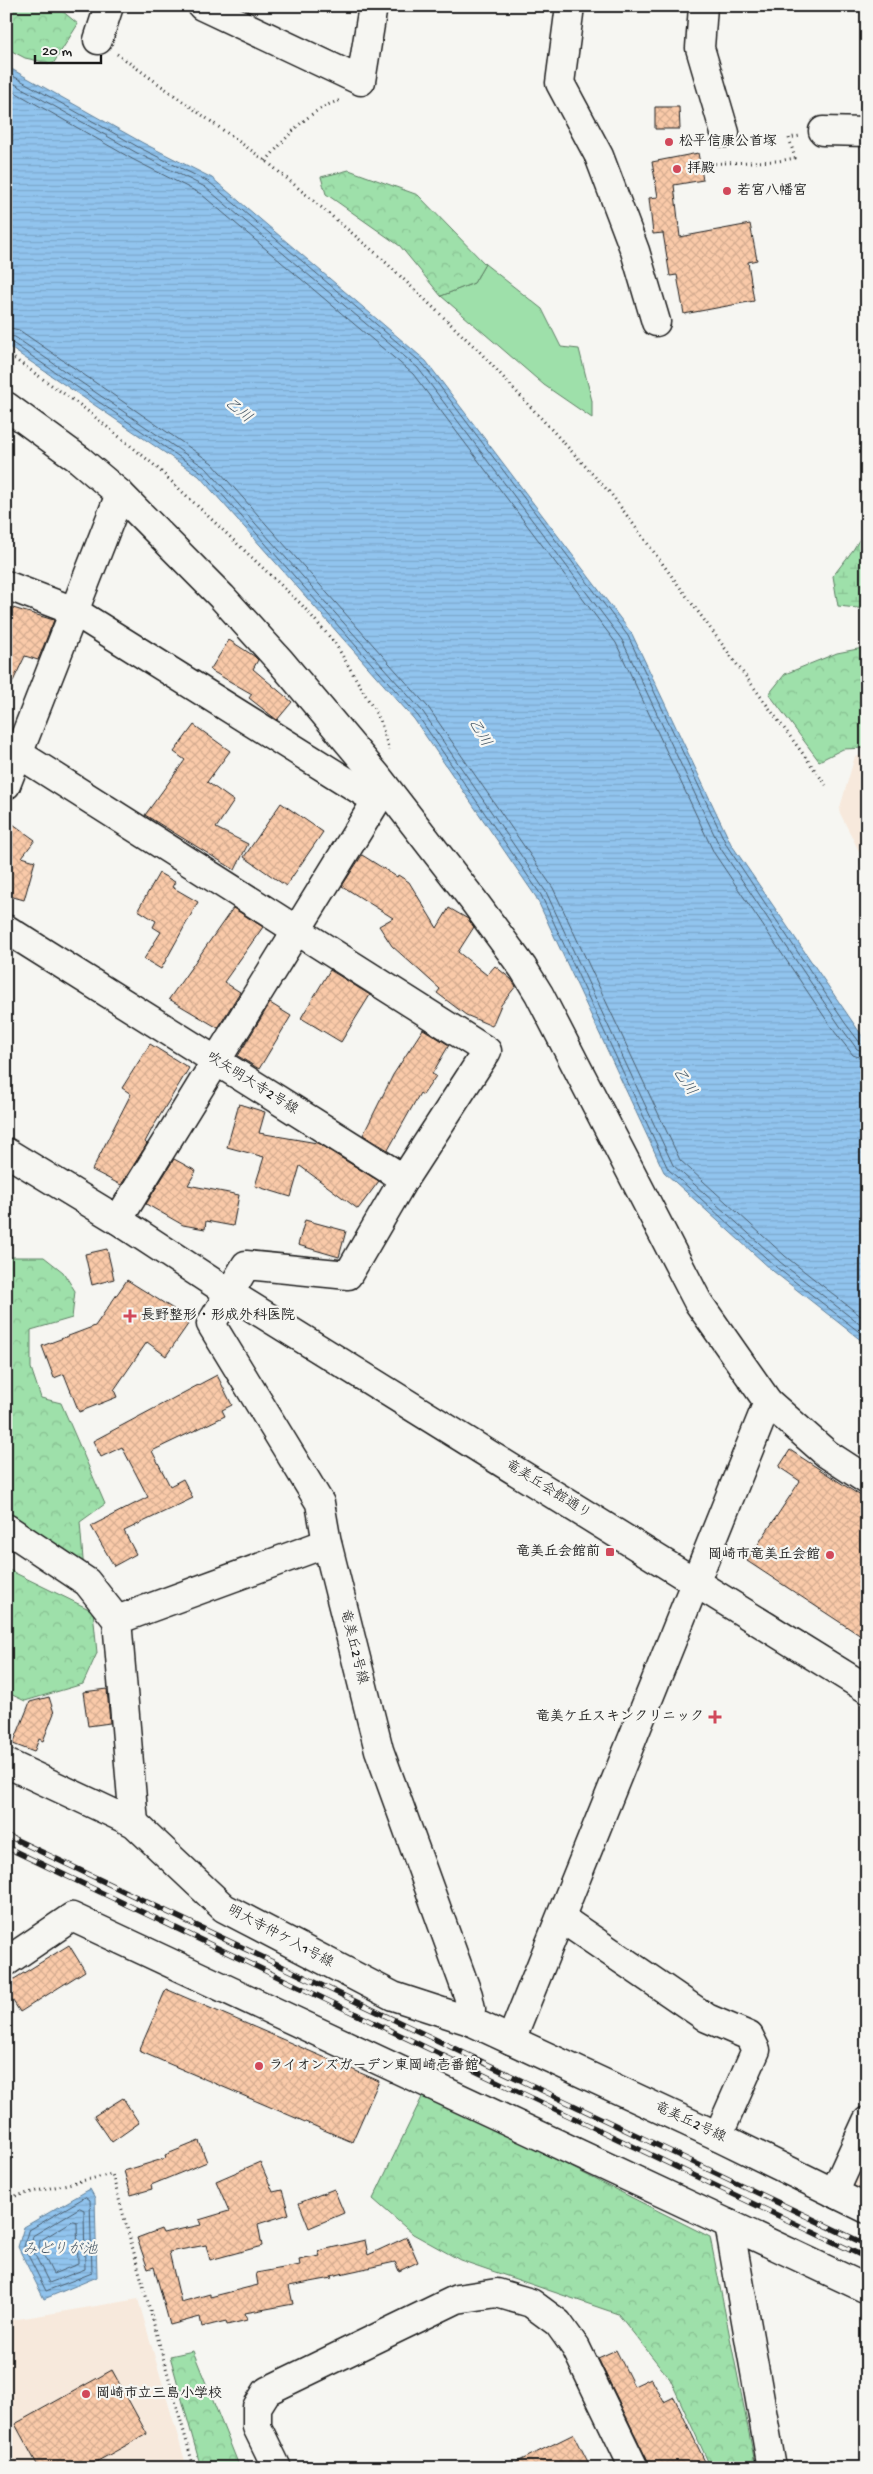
<svg xmlns="http://www.w3.org/2000/svg" width="873" height="2474" viewBox="0 0 873 2474" font-family="'Gochi Hand','Klee One',sans-serif">
  <style>
    .built { fill: #f7e9dc }
    .green { fill: #9ee0aa; stroke: #5d7e63 }
    .forest { fill: url(#forest-crowns); stroke: #5d7e63 }
    .wetland { fill: url(#wetland-marsh); stroke: #5d7e63 }
    .water { fill: url(#water-rules); stroke: #62819a }
    .lines { fill: none; stroke-linecap: round; stroke-linejoin: round }
    .shore { stroke: #4b5f70; stroke-width: 1 }
    .building { fill: url(#building-cross-hatch); stroke: #1c1c1c }
    .minor-casing { stroke: #1c1c1c; stroke-width: 31 }
    .path { stroke: #1c1c1c; stroke-width: 3; stroke-dasharray: 1 4; stroke-linecap: butt }
    .minor { stroke: #f6f6f2; stroke-width: 28 }
    .rail-casing { stroke: #1c1c1c; stroke-width: 5.5 }
    .rail { stroke: #f6f6f2; stroke-width: 4; stroke-dasharray: 11; stroke-linecap: butt }
    .poi-dot { fill: #d1495b; stroke: #f6f6f2; stroke-width: 2 }
    .labels { text-anchor: middle; dominant-baseline: central; stroke-width: 4.5; stroke-linejoin: round; paint-order: stroke }
    .poi-label { font-size: 14px; font-weight: bold; fill: #1c1c1c; stroke: #f6f6f2; text-anchor: start }
    .street-label { font-size: 14px; fill: #1c1c1c; stroke: #f6f6f2 }
    .water-label { font-size: 15px; font-style: italic; fill: #455766; stroke: #f6f6f2 }
  </style>
  <defs>
    <pattern id="forest-crowns" width="20" height="18" patternUnits="userSpaceOnUse" patternTransform="scale(1.25)"><rect width="20" height="18" fill="#9ee0aa"/><path d="M2 6a3 3 0 1 1 6 0M12 15a3 3 0 1 1 6 0" fill="none" stroke="#88c092"/></pattern>
    <pattern id="wetland-marsh" width="20" height="14" patternUnits="userSpaceOnUse" patternTransform="scale(1.25)"><rect width="20" height="14" fill="#9ee0aa"/><path d="M1 5h8M5 5V1M11 12h8M15 12V8" fill="none" stroke="#88c092"/></pattern>
    <pattern id="water-rules" width="6" height="5" patternUnits="userSpaceOnUse" patternTransform="scale(1.25)"><rect width="6" height="5" fill="#91c4ee"/><path d="M0 2.5h6" fill="none" stroke="#7ca8cc"/></pattern>
    <pattern id="building-cross-hatch" width="8" height="8" patternUnits="userSpaceOnUse" patternTransform="scale(1.25)"><rect width="8" height="8" fill="#facaa9"/><path d="M0 0l8 8M0 8l8-8" fill="none" stroke="#d6ad91"/></pattern>
  </defs>
  <rect width="100%" height="100%" fill="#f6f6f2"/>
  <filter id="ink" filterUnits="userSpaceOnUse"><feTurbulence type="fractalNoise" baseFrequency=".02" numOctaves="2"/><feDisplacementMap in="SourceGraphic" scale="10" xChannelSelector="R" yChannelSelector="G"/><feConvolveMatrix kernelMatrix="1 2 1 2 8 2 1 2 1" color-interpolation-filters="sRGB"/></filter>
  <g filter="url(#ink)">
    <g class="built">
      <path d="M855 756 867 757V867L839 811Z"/>
      <path d="M867 2143V2200L853 2193 849 2183Z"/>
      <path d="M138 2299 187 2468H6V2321Z"/>
    </g>
    <path class="green" d="M485 264 542 309 561 347 579 349 592 401V418L544 385 441 296 474 283Z"/>
    <g class="forest">
      <path d="M6 6H56L78 24 53 64 25 58 6 48Z"/>
      <path d="M349 170 418 195 485 264 474 283 441 296 400 246 326 194 321 177Z"/>
      <path d="M863 648 867 649V748L843 749 819 761 769 694 785 674 837 653Z"/>
      <path d="M6 1257H44L63 1272 75 1291 72 1318 31 1330V1368L41 1398 61 1403 105 1504 80 1522 84 1572 6 1526Z"/>
      <path d="M7 1569 93 1611 97 1653 83 1684 25 1701 6 1692Z"/>
      <path d="M424 2093 710 2237 756 2468H711L670 2379 618 2314 460 2260 413 2234 373 2199Z"/>
      <path d="M193 2351 240 2468H201L170 2356Z"/>
    </g>
    <path class="wetland" d="M867 527V609L838 606 833 576 853 550Z"/>
    <g class="water">
      <path d="M6 66 143 143 212 178 426 361 632 634 731 844 867 1043V1345L773 1271 664 1172 536 897 414 719 199 476 6 345Z"/>
      <path d="M90 2189 95 2198 97 2277 44 2299 18 2247 24 2227Z"/>
    </g>
    <g class="lines">
      <g class="shore">
        <path d="M6 72 140 148 209 182 423 364 628 636 727 846 845 1023 861 1044 867 1046"/>
        <path d="M6 79 137 153 205 187 418 368 622 640 721 849 840 1026 857 1049 867 1052"/>
        <path d="M6 87 134 160 201 194 413 374 616 643 714 853 834 1031 853 1055 867 1060"/>
        <path d="M6 327 19 330 212 463 428 707 553 888 680 1160 785 1256 867 1321"/>
        <path d="M6 335 15 337 207 469 423 712 546 892 673 1165 780 1262 867 1330"/>
        <path d="M6 341 11 342 203 473 418 716 541 895 668 1169 776 1267 867 1338"/>
        <path d="M86 2197 90 2200 92 2273 46 2291 24 2247 28 2231Z"/>
        <path d="M80 2208 84 2210 85 2269 49 2283 31 2247 33 2236Z"/>
        <path d="M73 2221 77 2222 78 2264 53 2274 39 2246 40 2241Z"/>
      </g>
    </g>
    <g class="building">
      <path d="M655 107H679L680 129H655Z"/>
      <path d="M698 153 703 180 674 185 680 237 750 224 757 260 748 262 754 301 684 314 677 275 670 276 663 233 653 234 649 198 658 197 652 162Z"/>
      <path d="M6 606 54 620 38 660 25 656 6 696Z"/>
      <path d="M229 640 254 656 258 660 253 669 292 702 277 720 249 698 252 694 210 670Z"/>
      <path d="M194 725 230 751 207 782 234 801 216 828 248 844 235 870 145 815 185 760 174 752Z"/>
      <path d="M281 803 323 832 286 886 244 857Z"/>
      <path d="M13 824 35 840 22 857 35 861 24 900 6 895V833Z"/>
      <path d="M362 855 397 877 398 875 409 882 437 928 449 908 468 919 474 927 458 952 487 975 495 966 511 979 516 986 501 1005 492 1026 466 1015 437 993 440 989 392 946 379 926 393 918 342 886Z"/>
      <path d="M159 873 175 882 172 887 198 902 161 969 144 959 161 932 153 927 156 921 138 910Z"/>
      <path d="M233 908 263 927 224 982 240 992 218 1028 169 999Z"/>
      <path d="M330 970 370 995 341 1042 301 1018Z"/>
      <path d="M270 1003 291 1016 259 1069 238 1056Z"/>
      <path d="M423 1029 449 1045 432 1074 436 1076 423 1095 420 1093 388 1150 363 1135 393 1075Z"/>
      <path d="M150 1044 189 1068 153 1127 145 1142 147 1144 121 1185 92 1170 131 1094 122 1088Z"/>
      <path d="M239 1104 265 1112 259 1133 317 1143 379 1181 358 1209 300 1166 291 1197 255 1186 264 1157 227 1147Z"/>
      <path d="M174 1159 196 1171 188 1185 239 1195 233 1226 206 1221 205 1229 183 1225 146 1204Z"/>
      <path d="M305 1220 346 1231 339 1257 298 1245Z"/>
      <path d="M107 1249 114 1279 92 1285 85 1254Z"/>
      <path d="M127 1280 191 1320 166 1356 147 1342 114 1390 117 1397 79 1412 64 1374 54 1378 42 1346 95 1326Z"/>
      <path d="M217 1375 232 1405 222 1410 225 1416 152 1451 170 1486 183 1479 193 1498 124 1531 136 1554 114 1566 91 1526 148 1497 122 1447 101 1457 93 1441Z"/>
      <path d="M790 1450 867 1500V1640L747 1561 800 1481 779 1467Z"/>
      <path d="M107 1689 110 1723 88 1726 83 1692Z"/>
      <path d="M49 1697 54 1713 43 1741 39 1739 34 1752 13 1744 30 1702Z"/>
      <path d="M69 1945 85 1971 20 2012 6 1990V1984Z"/>
      <path d="M166 1989 379 2081 352 2142 139 2051Z"/>
      <path d="M123 2098 139 2123 112 2142 94 2116Z"/>
      <path d="M199 2141 207 2162 151 2185 152 2189 131 2195 124 2171 166 2158 165 2155Z"/>
      <path d="M260 2162 273 2192 282 2190 289 2214 258 2224 262 2246 210 2260 206 2245 169 2252 181 2302 210 2294V2297L258 2285 256 2273 300 2265 299 2260 320 2256 318 2251 365 2240 368 2255 407 2237 418 2262 399 2271 395 2262 331 2276 332 2278 289 2286 293 2304 245 2313 247 2320 227 2325 226 2321 202 2327 200 2317 170 2325 154 2267 148 2269 137 2238 161 2229 163 2233 201 2225 199 2220 229 2211 216 2181Z"/>
      <path d="M334 2189 344 2213 309 2228 299 2203Z"/>
      <path d="M616 2350 634 2386 651 2378 664 2402 674 2397 708 2468H651L598 2358Z"/>
      <path d="M112 2370 147 2434 85 2468H39L15 2424Z"/>
      <path d="M574 2434 591 2468H505Z"/>
    </g>
    <g class="lines">
      <defs>
        <g id="minor">
          <path d="M202 6 361 81 373 6"/>
          <path d="M570 6 560 83 599 156 635 251 656 322"/>
          <path d="M703 6 700 48 725 133"/>
          <path d="M98 40 109 6"/>
          <path d="M823 131 867 132"/>
          <path d="M6 406 80 460 120 494 222 597 281 662 377 776 473 900 523 968 539 994 698 1302 768 1402 827 1454 867 1480"/>
          <path d="M6 585 74 611 376 800"/>
          <path d="M19 754 487 1051 404 1179"/>
          <path d="M6 785 120 494"/>
          <path d="M6 929 404 1179 348 1275 246 1265 211 1324 320 1503 327 1543 379 1750 468 1995 471 2009 470 2021"/>
          <path d="M6 1152 118 1220 229 1293 867 1689"/>
          <path d="M118 1220 385 787"/>
          <path d="M6 1528 87 1582 117 1620"/>
          <path d="M6 1763 134 1823 224 1908 393 1996 470 2021 718 2136 867 2209"/>
          <path d="M134 1823 117 1620 327 1543"/>
          <path d="M561 1918 707 2018 749 2036 756 2050 718 2136"/>
          <path d="M6 1962 72 1917 729 2224"/>
          <path d="M511 2040 768 1402"/>
          <path d="M834 2193 867 2121"/>
          <path d="M277 2468 257 2427V2407L267 2391 457 2299 497 2293 531 2303 558 2323 576 2348 634 2468"/>
          <path d="M772 2468 729 2224 867 2289"/>
        </g>
      </defs>
      <use href="#minor" class="minor-casing"/>
      <g class="path">
        <path d="M117 54 266 161 378 255 479 351 611 494 826 785"/>
        <path d="M266 161C287 137 309 108 342 100"/>
        <path d="M700 164 778 161 795 158 789 138 800 136"/>
        <path d="M6 353 80 405 153 464 301 604 335 643 380 720 389 750"/>
        <path d="M6 2198 112 2174 194 2468"/>
      </g>
      <use href="#minor" class="minor"/>
      <defs>
        <g id="rail">
          <path d="M6 1835 867 2245"/>
          <path d="M6 1847 867 2258"/>
        </g>
      </defs>
      <use href="#rail" class="rail-casing"/>
      <use href="#rail" class="rail"/>
    </g>
  </g>
  <g class="poi-dot">
    <circle cx="669" cy="142" r="5"/>
    <circle cx="677" cy="169" r="5"/>
    <circle cx="727" cy="191" r="5"/>
    <path d="M127.5 1308.5h5v5h5v5h-5v5h-5v-5h-5v-5h5z"/>
    <rect x="605" y="1547" width="10" height="10" rx="2.5"/>
    <circle cx="830" cy="1555" r="5"/>
    <path d="M712.5 1709.5h5v5h5v5h-5v5h-5v-5h-5v-5h5z"/>
    <circle cx="259" cy="2066" r="5"/>
    <circle cx="86" cy="2394" r="5"/>
  </g>
  <g class="labels">
    <g class="poi-label">
      <text x="679" y="142">松平信康公首塚</text>
      <text x="687" y="169">拝殿</text>
      <text x="737" y="191">若宮八幡宮</text>
      <text x="141" y="1316">長野整形・形成外科医院</text>
      <text x="600" y="1552" text-anchor="end">竜美丘会館前</text>
      <text x="820" y="1555" text-anchor="end">岡崎市竜美丘会館</text>
      <text x="704" y="1717" text-anchor="end">竜美ケ丘スキンクリニック</text>
      <text x="269" y="2066">ライオンズガーデン東岡崎壱番館</text>
      <text x="96" y="2394">岡崎市立三島小学校</text>
    </g>
    <g class="street-label">
      <text transform="translate(252 1084) rotate(32)">吹矢明大寺2号線</text>
      <text transform="translate(548 1490) rotate(32)">竜美丘会館通り</text>
      <text transform="translate(353 1647) rotate(76)">竜美丘2号線</text>
      <text transform="translate(280 1937) rotate(28)">明大寺仲ケ入1号線</text>
      <text transform="translate(690 2123) rotate(25)">竜美丘2号線</text>
    </g>
    <g class="water-label">
      <text transform="translate(238 411) rotate(40)">乙川</text>
      <text transform="translate(479 733) rotate(60)">乙川</text>
      <text transform="translate(684 1082) rotate(56)">乙川</text>
      <text x="60" y="2250">みどりが池</text>
    </g>
  </g>
  <rect width="873" height="2474" fill="none" stroke="#f6f6f2" stroke-width="25"/>
  <rect x="12" y="12" width="848" height="2449" fill="none" stroke="#1c1c1c" stroke-width="2" filter="url(#ink)"/>
  <path d="M35 55v8h66v-8" fill="none" stroke="#1c1c1c" stroke-width="2.5"/>
  <text x="42" y="55" font-size="15" fill="#1c1c1c" stroke="#f6f6f2" stroke-width="4" paint-order="stroke">20 m</text>
</svg>
